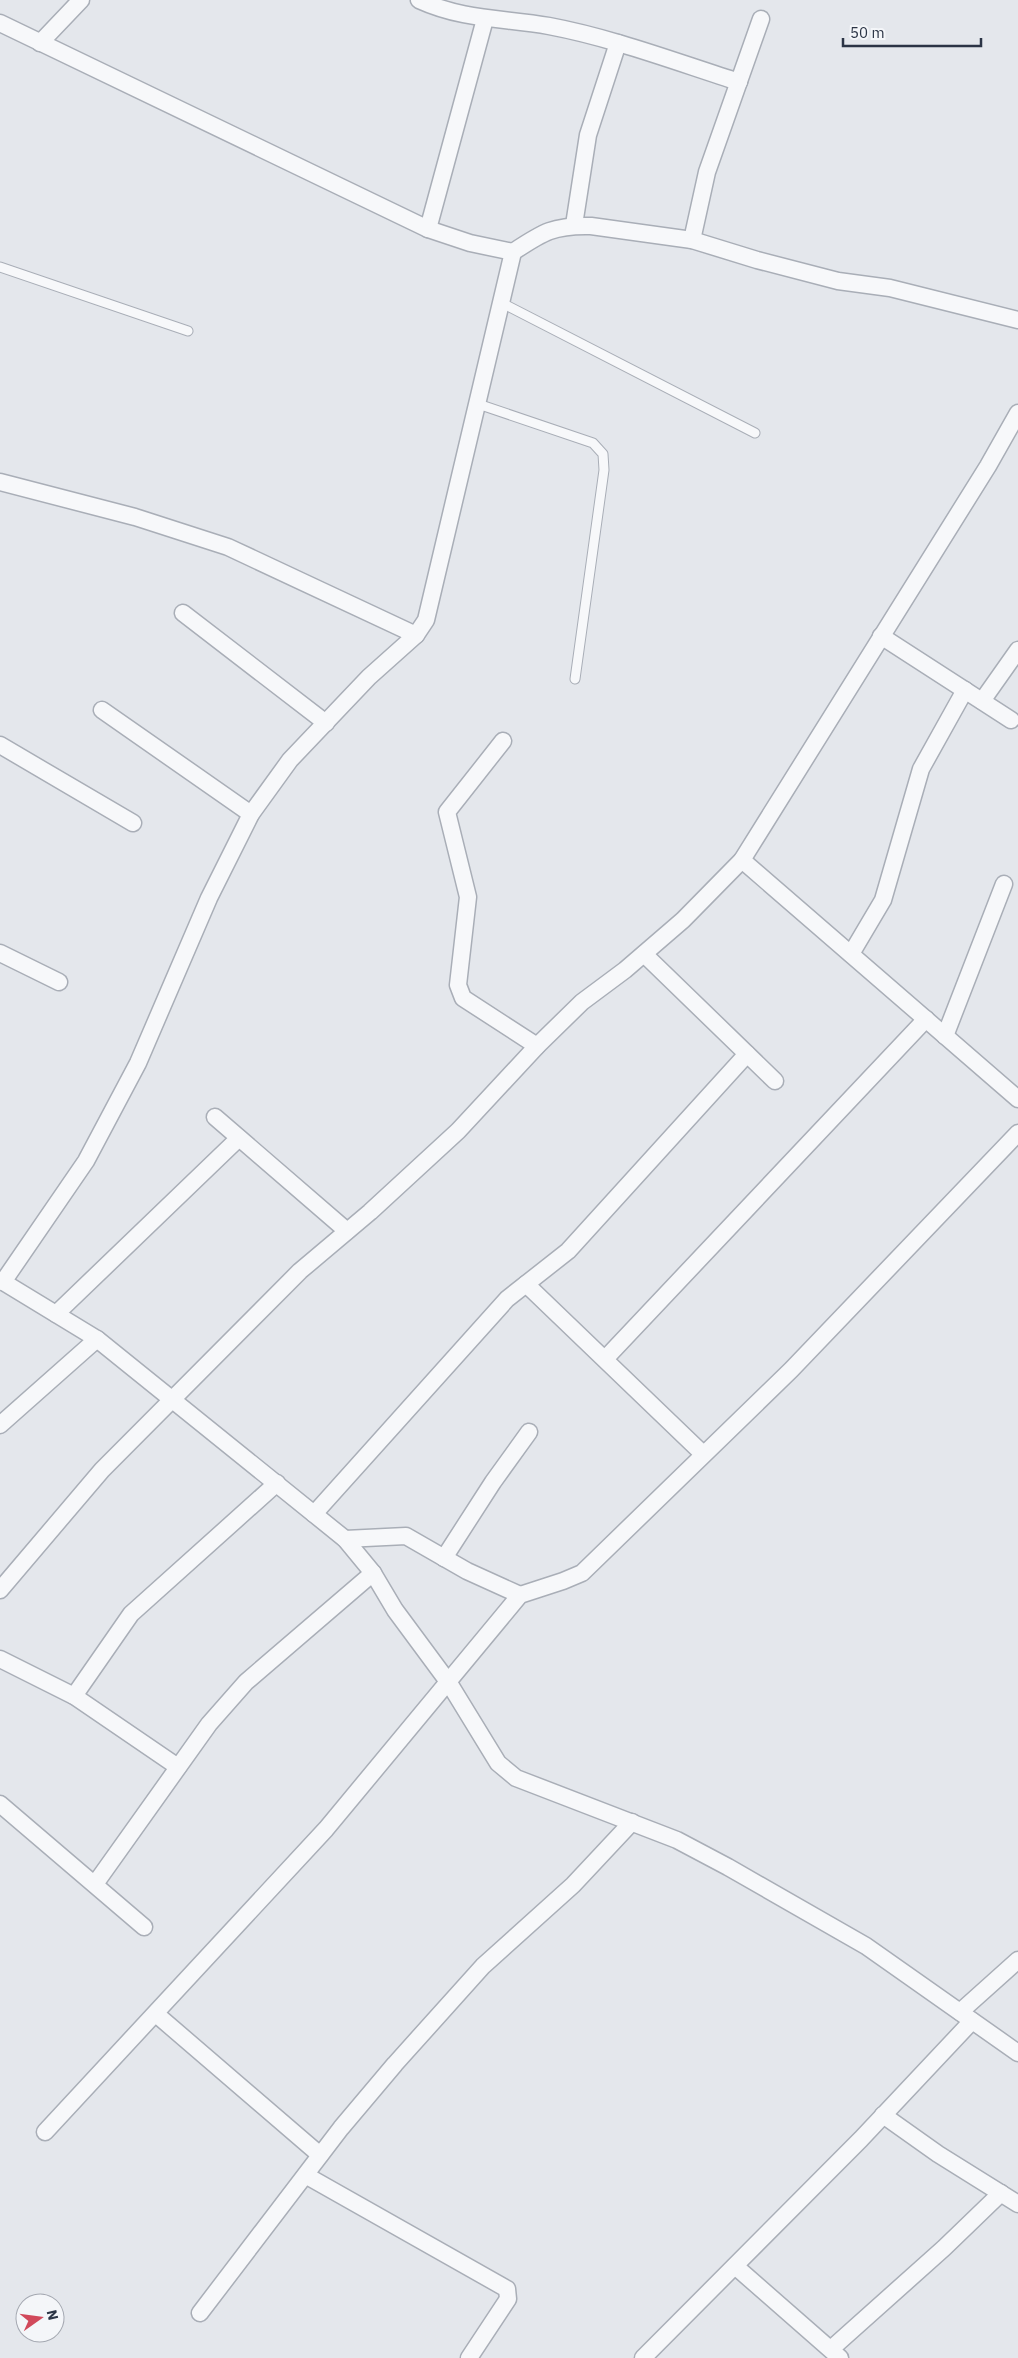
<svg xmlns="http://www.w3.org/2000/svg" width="1018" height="2358" viewBox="0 0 1018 2358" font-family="'IBM Plex Sans',sans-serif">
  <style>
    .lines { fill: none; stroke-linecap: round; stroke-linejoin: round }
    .service-casing { stroke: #a9aeb7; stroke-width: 11 }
    .minor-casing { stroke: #a9aeb7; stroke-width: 19 }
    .service { stroke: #f7f8fa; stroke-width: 9 }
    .minor { stroke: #f7f8fa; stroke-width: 16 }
  </style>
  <rect width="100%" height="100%" fill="#e4e7ec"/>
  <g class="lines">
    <defs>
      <g id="service">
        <path d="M0 267 188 331"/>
        <path d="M500 302 755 433"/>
        <path d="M478 404 593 443 603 454 604 470 575 679"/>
      </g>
      <g id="minor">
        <path d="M419 0C463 20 503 18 549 26 613 38 676 62 739 82"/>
        <path d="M0 23 428 229 470 243 513 252"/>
        <path d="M40 43 81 0"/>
        <path d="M574 225 588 135 618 43"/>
        <path d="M428 229 485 19"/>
        <path d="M692 240 707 172 761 19"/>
        <path d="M0 482 135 517 228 547 416 635"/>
        <path d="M183 613 326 723"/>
        <path d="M881 636 1011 720"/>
        <path d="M982 701 1018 650"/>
        <path d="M102 710 251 814"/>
        <path d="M503 741 447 812 468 897 458 985 463 998 537 1046"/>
        <path d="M0 745 133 823"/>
        <path d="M742 860 1018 1099"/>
        <path d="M0 953 59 982"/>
        <path d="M644 954 775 1081"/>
        <path d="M851 954 883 900 921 769 965 690"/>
        <path d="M945 1036 1004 884"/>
        <path d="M215 1117 347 1231"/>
        <path d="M0 1280 97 1339 345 1539 373 1573 395 1610 449 1683 498 1763 516 1778 677 1840 728 1867 866 1946 1018 2053"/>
        <path d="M3 1282 86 1161 138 1063 209 898 251 814 290 760 369 677 416 635 426 620 513 252C543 232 554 225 591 226L692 240 757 260 838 281 890 288 1018 320"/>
        <path d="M526 1284 703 1454"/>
        <path d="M56 1314 239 1138"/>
        <path d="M605 1359 926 1019"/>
        <path d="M0 1425 97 1339"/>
        <path d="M314 1514 507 1299 568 1251 747 1054"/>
        <path d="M345 1539 406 1536 467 1571 520 1595"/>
        <path d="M444 1558 493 1482 529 1432"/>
        <path d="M0 1590 102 1470 300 1271 370 1212 458 1131 537 1046 582 1002 625 970 683 920 742 860 988 466 1018 413"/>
        <path d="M0 1659 74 1696 178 1767"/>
        <path d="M74 1696 131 1614 277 1483"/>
        <path d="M0 1804 144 1927"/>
        <path d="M95 1884 209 1724 246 1682 373 1573"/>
        <path d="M960 2012 1018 1960"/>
        <path d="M156 2014 320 2155"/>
        <path d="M883 2115 938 2154 1018 2204"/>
        <path d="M45 2132 326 1829 520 1595 563 1581 582 1573 791 1370 1018 1133"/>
        <path d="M307 2176 507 2289 508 2299 469 2358"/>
        <path d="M735 2266 840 2358"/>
        <path d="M200 2313 341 2128 395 2064 483 1966 573 1885 632 1822"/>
        <path d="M831 2349 944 2248 1001 2193"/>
        <path d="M643 2358 861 2139 972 2021"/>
      </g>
    </defs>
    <use href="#service" class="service-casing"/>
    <use href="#minor" class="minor-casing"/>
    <use href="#service" class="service"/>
    <use href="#minor" class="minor"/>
  </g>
  <g transform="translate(40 2318) rotate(76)"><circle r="24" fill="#f4f6f9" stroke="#a4a8b1"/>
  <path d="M0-4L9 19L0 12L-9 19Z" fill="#d1495b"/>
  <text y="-8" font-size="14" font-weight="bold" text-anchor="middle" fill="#2b3445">N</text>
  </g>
  <path d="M843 38v8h138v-8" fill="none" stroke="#2b3445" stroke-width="2.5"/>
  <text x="850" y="38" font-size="15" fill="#2b3445" stroke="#f4f6f9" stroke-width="4" paint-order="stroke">50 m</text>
</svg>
